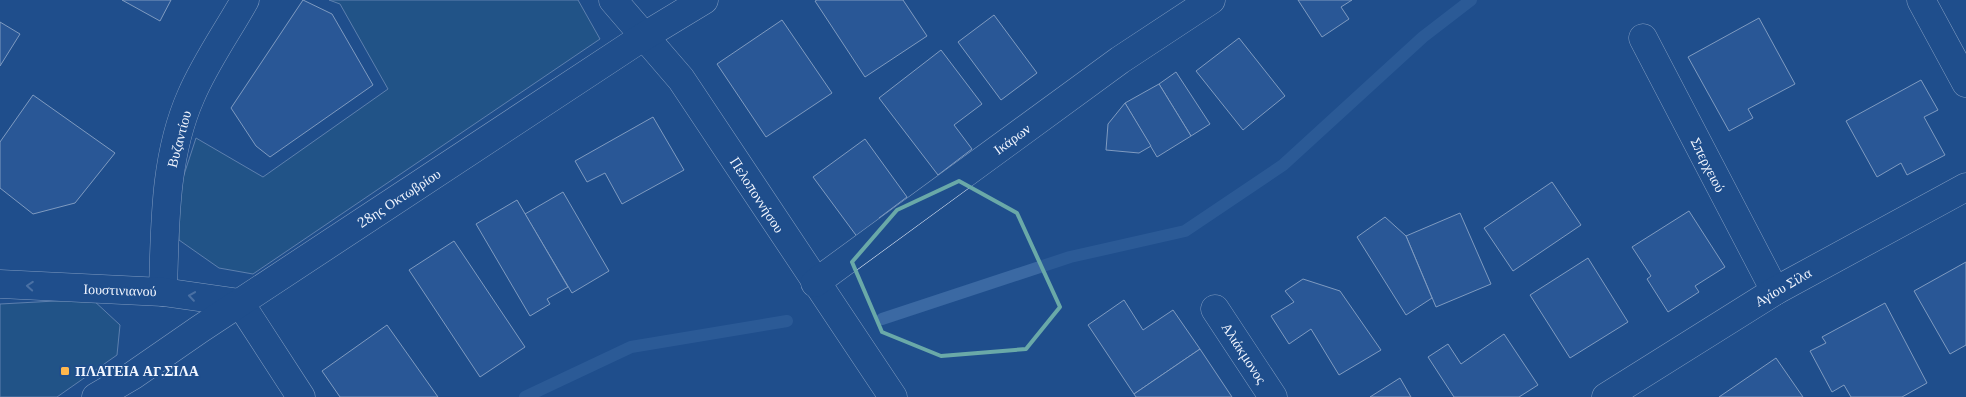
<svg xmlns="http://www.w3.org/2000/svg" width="1966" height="397" viewBox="0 0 1966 397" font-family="Lora,serif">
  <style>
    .green { fill: #245a82; stroke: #a8bbd7 }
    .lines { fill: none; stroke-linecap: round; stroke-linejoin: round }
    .stream { stroke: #3b69a3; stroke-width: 12 }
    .building { fill: #3563a3; stroke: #f2f6ff }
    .minor-casing { stroke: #f2f6ff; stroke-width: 29 }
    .tertiary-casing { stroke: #f2f6ff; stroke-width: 29 }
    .secondary-casing { stroke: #f2f6ff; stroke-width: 29 }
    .minor { stroke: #1f4e8c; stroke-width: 28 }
    .tertiary { stroke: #1f4e8c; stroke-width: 28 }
    .secondary { stroke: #1f4e8c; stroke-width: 28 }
    .oneway { stroke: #7e9ac0 }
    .marked { fill: none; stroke: #6aa9a8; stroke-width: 4; stroke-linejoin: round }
    .poi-dot { fill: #ffb74d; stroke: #1f4e8c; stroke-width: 2 }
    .labels { text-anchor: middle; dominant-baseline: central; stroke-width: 4; stroke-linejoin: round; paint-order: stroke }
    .street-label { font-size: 14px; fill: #f2f6ff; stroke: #1f4e8c }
    .poi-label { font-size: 14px; font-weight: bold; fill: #f2f6ff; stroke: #1f4e8c; text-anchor: start }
  </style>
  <rect width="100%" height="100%" fill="#1f4e8c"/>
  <g class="green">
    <path d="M329 0H578L600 39 253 274 219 268 179 240 177 196 196 138 263 177 388 89 340 4Z"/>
    <path d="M92 299 120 325 117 355 57 397H0V304Z"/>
  </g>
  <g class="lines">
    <g class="stream">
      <path d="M882 319 1070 257 1185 231 1283 165 1423 37 1471 0"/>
      <path d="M525 397 631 347 787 321"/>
    </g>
  </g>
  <g class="building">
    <path d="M122 0H171L160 21Z"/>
    <path d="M303 0 332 14 373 85 270 157 256 146 231 108Z"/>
    <path d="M817 0H903L927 36 865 77 815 1Z"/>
    <path d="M1298 0H1352L1341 7 1349 19 1322 37Z"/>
    <path d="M994 15 1037 73 1001 100 958 42Z"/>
    <path d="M1759 18 1795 84 1748 109 1753 118 1729 131 1688 57Z"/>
    <path d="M782 20 832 93 766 137 717 64Z"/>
    <path d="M0 22 20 34 0 66Z"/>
    <path d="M1239 38 1285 96 1243 130 1196 71Z"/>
    <path d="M941 50 982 104 954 125 972 149 938 175 879 98Z"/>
    <path d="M1176 72 1210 124 1191 136 1159 84Z"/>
    <path d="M1921 80 1938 110 1924 117 1945 155 1907 175 1901 163 1877 177 1846 121Z"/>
    <path d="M1159 84 1191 136 1157 157 1125 103Z"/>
    <path d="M33 95 115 153 75 203 33 214 0 188V142Z"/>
    <path d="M1125 103 1151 146 1139 153 1106 150 1108 124Z"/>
    <path d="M653 117 684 170 622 204 605 173 587 182 575 161Z"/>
    <path d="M865 139 907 197 879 218 884 225 861 242 813 177Z"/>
    <path d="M1552 182 1581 225 1513 271 1484 228Z"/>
    <path d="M563 192 609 271 572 293 525 214Z"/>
    <path d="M517 200 568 287 547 299 550 304 530 316 476 224Z"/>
    <path d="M1689 211 1725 267 1695 286 1699 292 1668 312 1647 279 1651 276 1632 247Z"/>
    <path d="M1460 213 1491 284 1436 307 1406 236Z"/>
    <path d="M1385 217 1406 236 1432 298 1406 315 1357 237Z"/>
    <path d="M454 241 525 347 480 377 409 270Z"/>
    <path d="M1588 258 1628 322 1570 358 1530 295Z"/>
    <path d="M1966 262V345L1950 354 1914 291Z"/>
    <path d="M1303 279 1340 291 1381 350 1339 375 1311 329 1289 344 1271 316 1294 302 1285 291Z"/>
    <path d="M1124 300 1143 330 1173 310 1200 349 1134 394 1088 325Z"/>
    <path d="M1885 303 1927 383 1902 397H1851L1844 385 1832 392 1810 351 1826 343 1822 337Z"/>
    <path d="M387 325 438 397H340L322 371Z"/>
    <path d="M1504 334 1538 385 1519 397H1454L1428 357 1448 344 1461 364Z"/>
    <path d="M1200 349 1232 397H1136L1134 394Z"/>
    <path d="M1776 358 1803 397H1719Z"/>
    <path d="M1400 378 1411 397H1370Z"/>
  </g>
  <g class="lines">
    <defs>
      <g id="minor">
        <path d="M613 0 681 79 893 397"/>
        <path d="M1921 0 1966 83"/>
        <path d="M1643 38 1775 291"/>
        <path d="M815 283 1120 60 1211 0"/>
        <path d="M163 292C165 226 164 157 191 96 205 63 227 32 245 0"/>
        <path d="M240 303 301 397"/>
        <path d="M1215 309 1273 397"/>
      </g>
      <g id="tertiary">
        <path d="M0 284 163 292 240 303"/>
        <path d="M1606 397 1775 291 1966 187"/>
      </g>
      <path id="secondary" d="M96 397 132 376 200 329 643 37 704 0"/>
    </defs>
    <use href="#minor" class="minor-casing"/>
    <use href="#tertiary" class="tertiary-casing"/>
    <use href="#secondary" class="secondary-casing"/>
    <use href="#minor" class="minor"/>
    <use href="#tertiary" class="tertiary"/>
    <use href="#secondary" class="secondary"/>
  </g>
  <defs><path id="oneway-chevron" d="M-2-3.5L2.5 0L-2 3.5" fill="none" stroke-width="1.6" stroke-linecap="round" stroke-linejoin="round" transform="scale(1.25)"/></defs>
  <g class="oneway">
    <use href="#oneway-chevron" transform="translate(30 286) rotate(-176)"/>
    <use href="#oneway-chevron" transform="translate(192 296) rotate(-172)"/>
  </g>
  <path d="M0 0H1966V397H0ZM959 181 1017 213 1060 307 1026 349 941 356 882 332 852 262 897 210Z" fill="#1f4e8c" fill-opacity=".55" fill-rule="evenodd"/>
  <path class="marked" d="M959 181 1017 213 1060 307 1026 349 941 356 882 332 852 262 897 210Z"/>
  <rect class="poi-dot" x="60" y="366" width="10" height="10" rx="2.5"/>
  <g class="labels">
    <g class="street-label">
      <text transform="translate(179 139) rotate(-75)">Βυζαντίου</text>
      <text transform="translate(1012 139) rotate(-36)">Ικάρων</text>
      <text transform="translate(1708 165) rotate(63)">Σπερχειού</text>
      <text transform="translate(757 195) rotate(57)">Πελοποννήσου</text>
      <text transform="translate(399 198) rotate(-33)">28ης Οκτωβρίου</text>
      <text transform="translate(1783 287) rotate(-30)">Αγίου Σίλα</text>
      <text transform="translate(120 290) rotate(2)">Ιουστινιανού</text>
      <text transform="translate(1244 353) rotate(57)">Αλιάκμονος</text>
    </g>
    <g class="poi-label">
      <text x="75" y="371">ΠΛΑΤΕΙΑ ΑΓ.ΣΙΛΑ</text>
    </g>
  </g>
</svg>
